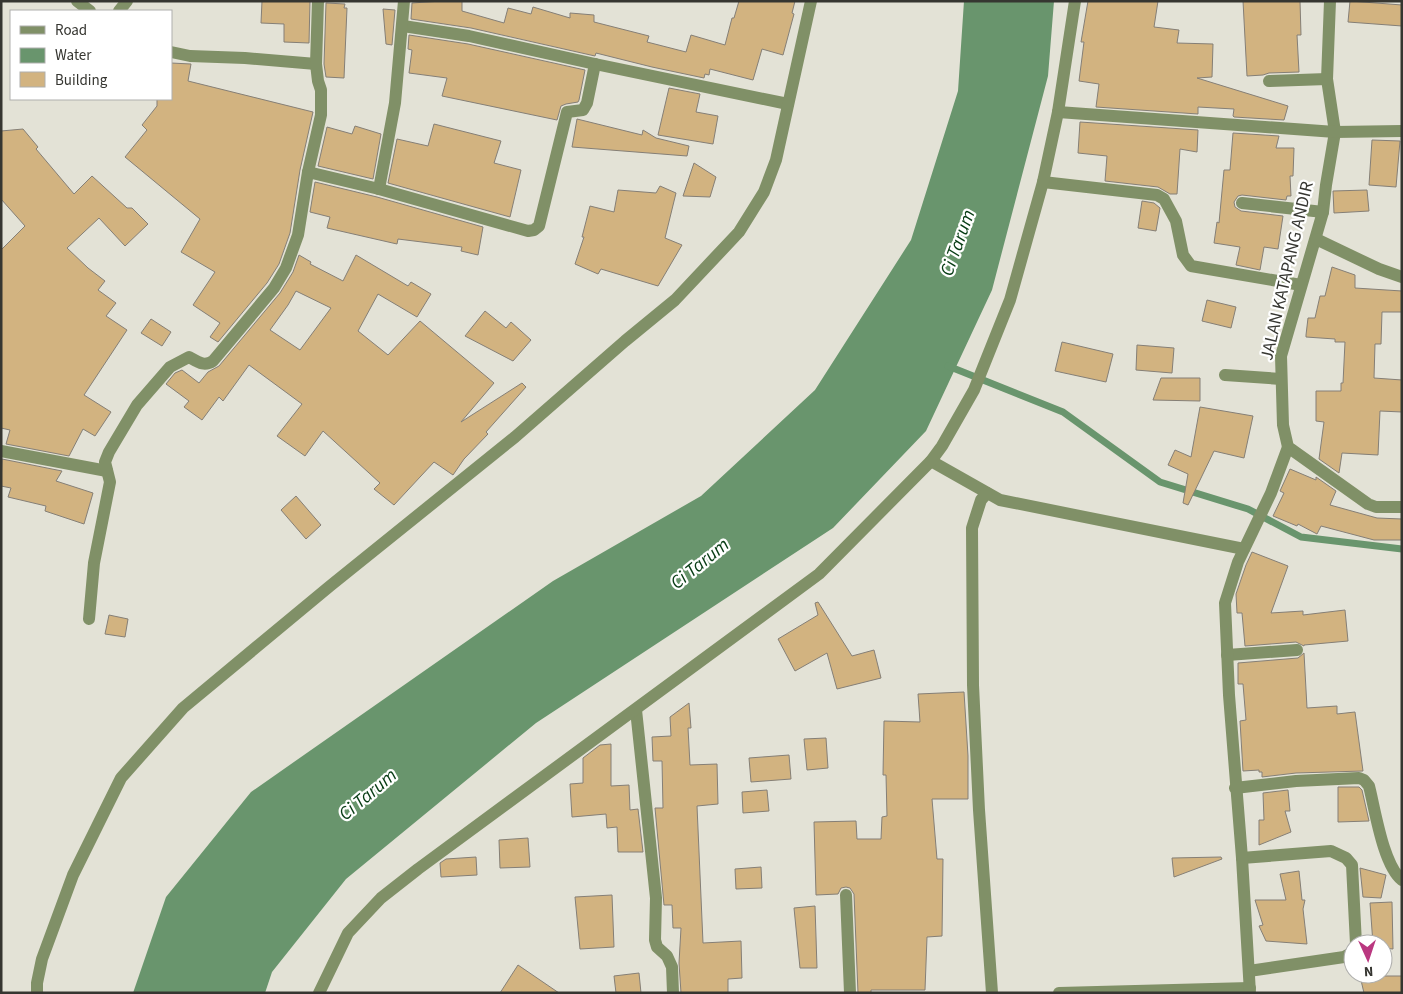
<svg xmlns="http://www.w3.org/2000/svg" width="1403" height="994" viewBox="0 0 1403 994" font-family="'Source Sans 3',sans-serif">
  <style>
    .water { fill: #69956d }
    .lines { fill: none; stroke-linecap: round; stroke-linejoin: round }
    .stream { stroke: #69956d; stroke-width: 7 }
    .building { fill: #d2b380; stroke: #857f76; fill-rule: evenodd }
    .minor { stroke: #809067; stroke-width: 12 }
    .labels { text-anchor: middle; dominant-baseline: central; stroke-width: 4.5; stroke-linejoin: round; paint-order: stroke }
    .street-label { font-size: 18px; fill: #363631; stroke: #fff }
    .water-label { font-size: 19px; font-style: italic; fill: #063b13; stroke: #fff }
  </style>
  <rect width="100%" height="100%" fill="#e3e2d6"/>
  <path class="water" d="M964 1H1054L1048 76 992 290 926 431 833 528 536 723 346 879 272 972 265 993H133L166 897 251 792 553 581 701 496 815 390 911 240 958 91Z"/>
  <g class="lines">
    <path class="stream" d="M948 366 1063 412 1160 482 1248 509 1301 537 1402 549"/>
  </g>
  <g class="building">
    <path d="M262 1H310L309 43 284 42V24L261 23Z"/>
    <path d="M442 1H462V11L504 23 508 8 531 14 533 7 570 18V13L594 15V22L649 36 647 42 686 52 691 35 725 45 732 18H734L739 1H795L792 13 794 14 783 55 762 49 753 80 710 69 709 75 705 74 704 78 652 67 596 53 595 56 471 28 411 19 412 3Z"/>
    <path d="M1088 1H1158L1154 27 1179 30 1177 43 1213 44 1212 77 1197 78 1288 106 1284 120 1234 117 1233 116 1234 109 1198 107V114L1096 107 1099 84 1079 81 1084 42H1081Z"/>
    <path d="M1243 1H1300L1301 35H1297L1299 72 1269 73 1263 75 1247 76Z"/>
    <path d="M1350 1 1402 5V26L1348 22Z"/>
    <path d="M326 3 345 4 344 8H347L344 78 326 77 324 64Z"/>
    <path d="M383 9 395 10 392 45 386 44Z"/>
    <path d="M409 35 468 44 585 70 579 100 578 102 566 104 561 106 557 120 442 96 447 78 409 73 412 50 408 49Z"/>
    <path d="M171 63 191 64 188 81 313 112 300 170 290 233 279 264 267 283 218 342 210 337 220 323 193 305 215 272 181 252 200 219 125 157 147 130 142 125 157 106V99H171Z"/>
    <path d="M669 88 700 94 696 112 718 116 713 144 658 135Z"/>
    <path d="M577 119 642 135 643 130 656 138 689 146 687 156 572 147Z"/>
    <path d="M1080 122 1198 130 1197 152 1180 149 1177 194H1170L1158 187 1105 181 1107 156 1078 153Z"/>
    <path d="M434 124 501 141 494 163 521 170 510 217 388 183 397 139 428 146Z"/>
    <path d="M355 126 381 134 373 179 318 166 327 127 352 134Z"/>
    <path d="M23 129 38 147 36 149 74 194 92 176 127 208H132L148 224 125 246 99 218 67 248 88 268 105 281 98 290 116 303 106 316 127 330 84 395 111 412 95 436 83 429 69 456 6 444 10 430 1 428V250L25 226 1 199V131Z"/>
    <path d="M1233 133 1279 136 1276 148H1294L1293 176H1290L1291 196H1287L1286 200 1242 195 1238 196 1234 202 1235 207 1241 211 1283 216 1278 249 1264 247 1260 270 1236 265 1240 247 1214 243 1217 222 1219 223 1224 170H1230Z"/>
    <path d="M1372 140 1400 141 1396 187 1369 185Z"/>
    <path d="M694 163 716 177 710 197 683 196Z"/>
    <path d="M315 182 377 197 483 227 478 255 461 251 462 247 398 239 397 244 327 228 330 217 310 212Z"/>
    <path d="M660 186 676 193 665 238 682 245 658 286 601 269 598 274 575 264 584 237H582L590 206 614 212 618 190 656 193Z"/>
    <path d="M1367 190 1369 211 1334 213 1333 191Z"/>
    <path d="M1142 201 1154 203 1160 208 1156 231 1138 228Z"/>
    <path d="M299 255 311 262 310 264 343 281 356 255 408 286 411 282 431 294 417 317 378 294 358 331 388 355 420 321 494 383 461 422 522 383 526 387 486 432 488 434 464 459 453 475 434 462 394 505 374 489 380 483 323 431 305 456 277 436 302 404 249 365 223 401 219 397 202 420 184 407 189 401 166 384 175 373 182 370 199 383 208 372 219 366 280 293 293 272ZM296 291 331 308 300 350 270 330 288 305Z"/>
    <path d="M1332 267 1355 275V288L1402 291V312H1382L1381 344H1375L1374 378 1402 380V412L1380 411 1378 455 1342 453 1339 473 1319 459 1324 422 1316 421V391H1341V383H1343L1345 342H1335V339L1306 337V335L1308 318H1315L1320 296H1325Z"/>
    <path d="M1207 300 1236 307 1231 328 1202 321Z"/>
    <path d="M485 311 506 328 511 322 531 340 513 361 465 336Z"/>
    <path d="M151 319 171 332 162 346 141 333Z"/>
    <path d="M1062 342 1113 354 1106 382 1055 371Z"/>
    <path d="M1137 345 1174 348 1172 373 1136 370Z"/>
    <path d="M1161 378H1200V401L1153 400Z"/>
    <path d="M1200 407 1253 416 1244 458 1214 451 1188 505 1183 503 1188 474 1168 465 1175 450 1191 457Z"/>
    <path d="M2 459 62 471 56 481 93 493 84 524 45 511 46 506 8 497 11 488 1 486Z"/>
    <path d="M1290 469 1316 480V477L1336 491 1330 505 1377 518 1402 519V540H1374L1321 526 1317 534 1298 524 1297 526 1273 516 1284 493 1280 491Z"/>
    <path d="M296 496 321 525 306 539 281 510Z"/>
    <path d="M1252 552 1288 566 1271 613 1303 611V615L1345 610 1348 641 1304 645V646L1296 642 1245 646 1242 613H1237L1236 594 1246 565Z"/>
    <path d="M818 602 852 656 874 650 881 678 837 689 827 653 795 671 778 639 818 615 815 603Z"/>
    <path d="M109 615 128 619 125 637 105 634Z"/>
    <path d="M1304 653 1307 708 1337 706V714L1355 712 1363 771 1296 773 1262 777V772H1259V770L1243 771 1240 721 1246 720 1243 684H1238V663L1298 658Z"/>
    <path d="M964 692 968 756V799H932L937 859H943L942 936 927 937 925 990H871V993H858L854 894 850 888 846 887 841 888 838 894 816 895 814 822 856 821 857 839H881L882 817 887 816 886 775H883L884 721 920 722 918 694Z"/>
    <path d="M689 703 691 728H688L690 765 717 764 718 804 697 806 703 943 741 941 742 978 728 979V993H681L679 963 681 928H673L672 905H664L655 808H663L662 761H653L652 737 671 736 670 717Z"/>
    <path d="M826 738 828 768 807 770 804 739Z"/>
    <path d="M611 744V786L629 785 630 810 638 809 643 852H618L617 827 607 828 606 814 572 817 570 784 583 783V758L600 745Z"/>
    <path d="M789 755 791 779 751 782 749 758Z"/>
    <path d="M1338 787H1359L1362 790 1369 821 1338 822Z"/>
    <path d="M767 790 769 811 743 813 742 792Z"/>
    <path d="M1288 790 1290 811H1285L1291 832 1259 845V820H1264L1263 793Z"/>
    <path d="M528 838 530 867 500 868 499 840Z"/>
    <path d="M476 857 477 875 441 877 440 863 446 859Z"/>
    <path d="M1221 857 1222 859 1174 877 1172 858Z"/>
    <path d="M761 867 762 888 736 889 735 869Z"/>
    <path d="M1360 868 1386 875 1381 898 1363 897Z"/>
    <path d="M1299 871 1302 900H1305L1303 909 1307 944 1266 941 1259 926 1263 925 1255 900H1286L1280 874Z"/>
    <path d="M612 895 614 947 580 949 575 897Z"/>
    <path d="M1392 902 1393 949 1383 948V944H1373L1370 903Z"/>
    <path d="M815 906 817 968H800L794 908Z"/>
    <path d="M518 965 559 993H500Z"/>
    <path d="M639 973 641 993H616L614 976Z"/>
    <path d="M1360 976H1402V993H1364Z"/>
  </g>
  <g class="lines">
    <g class="minor">
      <path d="M77 1 90 11"/>
      <path d="M1330 1 1327 79 1335 132 1326 185 1323 212 1281 356 1283 425 1288 447 1368 504 1376 507H1402"/>
      <path d="M119 11 127 1"/>
      <path d="M403 26 469 36 595 64 788 104"/>
      <path d="M171 52 190 56 245 58 316 64"/>
      <path d="M1269 81 1327 79"/>
      <path d="M1058 112 1335 132 1402 131"/>
      <path d="M308 172 379 189 528 231 534 230 539 226 567 112 583 110 587 103 595 64"/>
      <path d="M1043 182 1157 195 1164 199 1176 221 1183 255 1191 266 1301 285"/>
      <path d="M379 189 395 103 404 1"/>
      <path d="M1242 203 1323 212"/>
      <path d="M1316 239 1379 269 1402 277"/>
      <path d="M1225 375 1281 379"/>
      <path d="M1 451 107 471"/>
      <path d="M931 461 1000 500 1244 549"/>
      <path d="M987 493 981 500 972 528 973 685 979 810 992 993"/>
      <path d="M89 619 94 563 110 482 105 462 109 452 137 405 170 367 189 357C198 362 204 367 213 361L274 288 286 268 298 235 308 172 321 115V90L318 81 316 64 318 1"/>
      <path d="M1227 655 1297 650"/>
      <path d="M636 710 656 898 655 940 657 947 667 956 672 967 673 993"/>
      <path d="M1235 788 1296 781 1359 778 1364 780 1369 786C1375 809 1383 865 1402 880"/>
      <path d="M1242 858 1331 851 1346 858 1352 865 1356 944"/>
      <path d="M846 895 850 993"/>
      <path d="M1249 971 1344 957 1353 952"/>
      <path d="M37 993V983L42 959 73 875 121 778 183 708 330 586 515 437 625 341 675 300 739 232 764 192 776 160 811 1"/>
      <path d="M319 993 348 933 381 898 418 869 819 574 931 461 942 446 974 390 1010 300 1043 182 1058 112 1075 1"/>
      <path d="M1059 993 1250 988"/>
      <path d="M1250 993 1242 858 1229 695 1225 603 1238 562 1271 493 1288 447"/>
    </g>
  </g>
  <g class="labels">
    <g class="street-label">
      <text transform="translate(1287 271) rotate(-77)">JALAN KATAPANG ANDIR</text>
    </g>
    <g class="water-label">
      <text transform="translate(958 243) rotate(-70)">Ci Tarum</text>
      <text transform="translate(700 564) rotate(-39)">Ci Tarum</text>
      <text transform="translate(368 795) rotate(-40)">Ci Tarum</text>
    </g>
  </g>
  <rect width="1403" height="994" fill="none" stroke="#363631" stroke-width="5"/>
  <rect x="10" y="10" width="162" height="90" fill="#ffffff" stroke="#afafad"/>
  <rect x="20" y="26" width="25" height="8" fill="#809067" stroke="#afafad"/>
  <text x="55" y="35" font-size="15" fill="#363631">Road</text>
  <rect x="20" y="48" width="25" height="15" fill="#69956d" stroke="#afafad"/>
  <text x="55" y="60" font-size="15" fill="#363631">Water</text>
  <rect x="20" y="72" width="25" height="15" fill="#d2b380" stroke="#afafad"/>
  <text x="55" y="85" font-size="15" fill="#363631">Building</text>
  <g transform="translate(1368 959) rotate(177)"><circle r="24" fill="#ffffff" stroke="#afafad"/>
  <path d="M0-4L9 19L0 12L-9 19Z" fill="#ba3880"/>
  <text y="-8" font-size="14" font-weight="bold" text-anchor="middle" fill="#363631">N</text>
  </g>
</svg>
